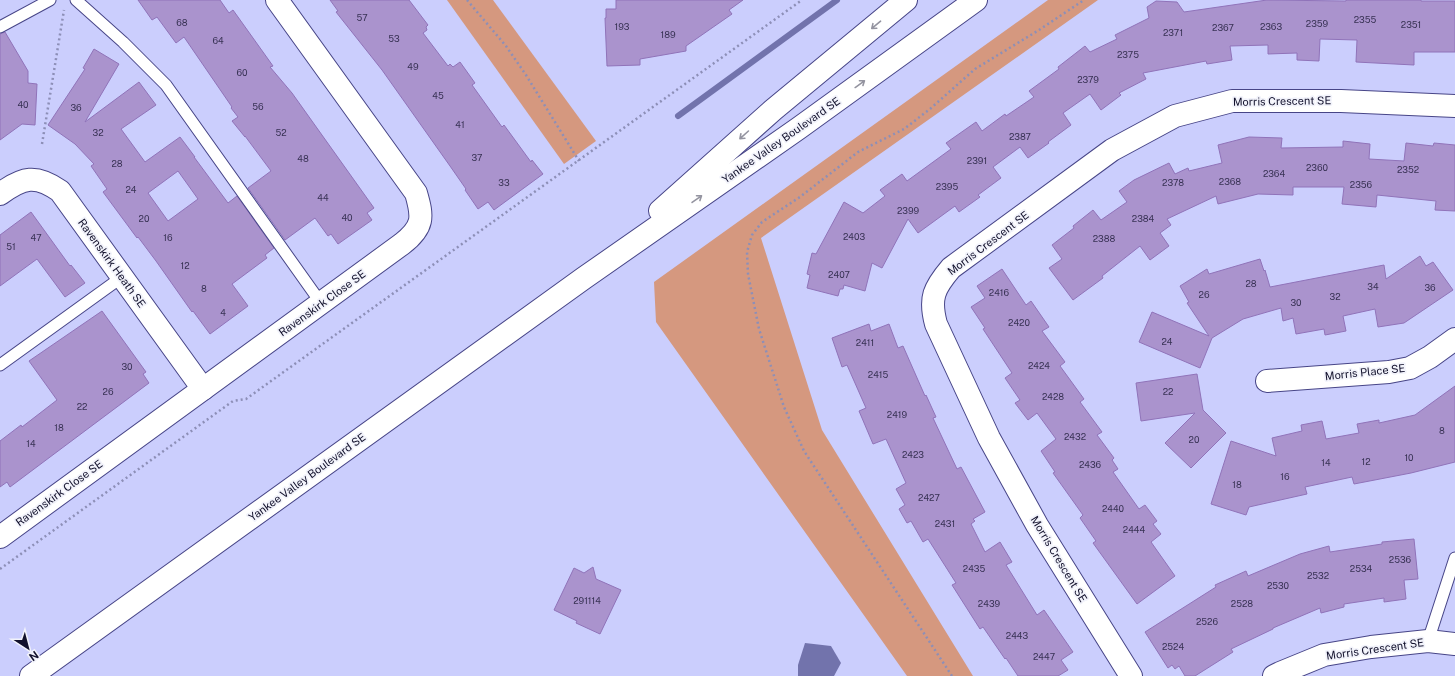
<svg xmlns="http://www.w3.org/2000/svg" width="1455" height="676" viewBox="0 0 1455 676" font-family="'Public Sans',sans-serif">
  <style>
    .green { fill: #d5987f }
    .water { fill: #7273ac }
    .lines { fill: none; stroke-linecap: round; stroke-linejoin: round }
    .stream { stroke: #7273ac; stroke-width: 6 }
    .building { fill: #aa93cd; stroke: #9073b9; fill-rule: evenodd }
    .service-casing { stroke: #474587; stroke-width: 13 }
    .minor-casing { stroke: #474587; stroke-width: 24 }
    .tertiary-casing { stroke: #474587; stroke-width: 24 }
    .path { stroke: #8d8fb7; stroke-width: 2.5; stroke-dasharray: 2 3; stroke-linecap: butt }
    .service { stroke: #fff; stroke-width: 11 }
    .minor { stroke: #fff; stroke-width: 22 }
    .tertiary { stroke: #fff; stroke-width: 22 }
    .oneway { stroke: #9494a0 }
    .labels { text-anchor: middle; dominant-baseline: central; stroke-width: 3.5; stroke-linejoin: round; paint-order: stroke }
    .number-label { font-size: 9px; fill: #383254 }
    .street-label { font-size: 11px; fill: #12112c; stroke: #f2f3fb }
  </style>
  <rect width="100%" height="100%" fill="#cbcefd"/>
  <g class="green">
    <path d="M447 0H493L596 141 564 164Z"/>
    <path d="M1048 0H1098L761 238 822 430 973 676H907L656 322 654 282Z"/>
  </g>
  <path class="water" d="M805 643 831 646 841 663 834 676H798V665Z"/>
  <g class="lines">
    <path class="stream" d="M678 116 837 0"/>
  </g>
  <g class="building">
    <path d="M138 0H220L229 13 233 10 273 66 270 67 292 93 374 208 367 213 372 220 338 244 331 234 328 236 315 218 285 240 248 188 271 171 245 136V137L232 121 238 117 231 108 232 107 184 37 176 43 157 17 152 20Z"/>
    <path d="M330 0H409L428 25 426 27 427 30 423 33 448 66 450 64 453 67 460 62 475 83 472 85 502 127 504 125 531 162 532 160 543 174 494 210 488 202 478 209 465 190 466 189 450 166 382 70 336 12 338 11Z"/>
    <path d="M616 0H743L729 10 732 14 686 46V51L640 59V65L607 66 605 18H606V9H616Z"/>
    <path d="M1267 0 1346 1V0H1421V1H1455V52H1414V65L1356 62 1357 40 1320 39 1319 61 1297 60V53L1268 54V45L1230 46 1232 60 1207 64 1206 61 1143 73 1146 79 1119 93 1121 95 1101 110 1090 94 1063 113 1071 125 1048 142 1049 143 1028 158 1020 147 993 167 1001 178 978 195 980 197 959 212 955 206 918 233 908 219 882 268 872 263 865 291 844 285 843 289H840L838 296 807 288 810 275 807 274 812 253 816 254 844 202 863 213 885 196 880 190 902 174 907 181 951 149 946 143 976 122 982 131 1005 114 1006 116 1034 97 1029 91 1059 69 1058 67 1085 46 1090 52 1117 39 1115 35 1149 18 1147 7 1156 1 1177 2 1184 12Z"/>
    <path d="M5 32 28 71V83L37 84 35 125 22 124 0 140V34Z"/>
    <path d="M94 49 119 64 85 122 139 82 156 105 121 129 145 162 180 137 195 157H194L228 203 237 196 274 248 265 255 267 258 232 284 248 306 210 334 193 311 192 312 156 261 138 237 137 238 103 192 107 189 91 166 94 164 75 144 48 125 85 69 83 68ZM178 171 198 199 168 221 148 193Z"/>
    <path d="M1249 137 1282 138 1281 148 1343 147V141L1370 144 1369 159 1404 161 1406 143 1433 146 1434 143 1455 145V211L1435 210 1436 201 1377 195 1376 207 1342 204 1344 187H1293V195L1258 194 1218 204 1216 196 1167 219 1171 225 1160 233 1169 246 1150 260 1140 246 1102 276 1103 278 1073 300 1049 268 1062 259 1052 245 1074 228 1073 226 1093 210 1101 220 1127 202 1119 191 1134 180 1169 163 1175 174 1188 168 1189 171 1222 163 1218 145Z"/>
    <path d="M31 212 70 266 71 265 85 283 65 297 37 259 0 286V235Z"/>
    <path d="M1420 256 1426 266 1433 262 1453 290 1404 323 1378 327 1375 309 1343 316 1346 331 1325 335 1324 329 1296 334 1293 318 1283 321 1281 308 1243 319 1212 338 1200 368 1139 342 1152 312 1209 336 1187 303 1189 302 1180 286 1207 269 1209 274 1260 259 1264 271 1265 270 1270 287 1384 265 1386 279Z"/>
    <path d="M1002 269 1026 305 1031 301 1049 327 1042 331 1065 362 1060 366 1084 399 1080 402 1102 432 1097 435 1114 458 1112 460 1118 469 1113 472 1139 509 1145 505 1157 521 1153 524 1161 534 1151 542 1175 576 1137 604 1093 543 1096 541 1080 518 1083 515 1053 473 1055 472 1041 451 1056 439 1037 413 1028 420 1015 403 1020 400 1005 378 1012 373 983 329 985 328 971 307 985 298 977 286Z"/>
    <path d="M102 311 146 372 143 374 149 383 10 487 7 482 0 487V441L21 425 22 427 57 400 29 361Z"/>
    <path d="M869 324 871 331 889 324 898 348 903 346 925 396 926 395 936 417 933 418 957 469 961 467 985 512 973 519 975 521 971 524 985 552 1000 542 1012 562 1006 565 1037 615 1044 610 1073 652 1061 660 1068 670 1058 676H1018L1006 658 1005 659 983 627 980 629 952 585 956 583 928 539 923 542 911 521 907 523 899 509 905 505 896 489 906 483 886 439 873 444 859 411 866 408 847 365 842 367 832 338Z"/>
    <path d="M1197 374 1203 410 1226 433 1191 468 1165 443 1195 413 1141 421 1136 383Z"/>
    <path d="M1455 386V462L1411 473 1354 484 1352 477 1305 487 1307 494 1249 507 1246 515 1211 504 1231 441 1276 456 1272 438 1302 431 1301 425 1322 421 1326 439 1359 433 1357 424 1379 420V423L1415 415Z"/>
    <path d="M1414 539 1418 579 1404 580 1406 599 1384 602V598L1344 604V607L1321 613 1320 608 1273 628V629L1231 649 1233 652 1195 676H1185L1179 666 1175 669 1172 665 1168 668 1145 632 1216 587 1215 585 1246 571 1248 576 1300 554 1329 546 1330 552 1382 544V542Z"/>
    <path d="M593 567 596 579 621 590 600 634 576 623 577 621 554 610 574 568 584 573Z"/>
  </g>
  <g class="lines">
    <defs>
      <g id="service">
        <path d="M76 0 123 42 166 85 321 303"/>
        <path d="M0 27 50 0"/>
        <path d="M0 365 122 277"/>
        <path d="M1428 641 1455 558"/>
      </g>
      <g id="minor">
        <path d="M0 194C23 177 36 174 60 191L203 389"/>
        <path d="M1267 381 1389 372 1410 368 1430 357 1455 339"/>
        <path d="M0 537 402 244C424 227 423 217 416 193L277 0"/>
        <path d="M1131 676 1037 525 989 438 936 324C929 298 934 288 951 268L1112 150 1175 116 1232 101H1341L1455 106"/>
        <path d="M1274 676 1280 673 1324 655 1371 647 1428 641 1455 644"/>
      </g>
      <g id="tertiary">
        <path d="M660 211 773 110 906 0"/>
        <path d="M31 676 584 278 799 128 976 0"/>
      </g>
    </defs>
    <use href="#service" class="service-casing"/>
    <use href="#minor" class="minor-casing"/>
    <use href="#tertiary" class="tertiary-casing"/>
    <g class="path">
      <path d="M467 0 506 46 526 75 579 161"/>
      <path d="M42 144 64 10"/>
      <path d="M0 569 233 401 246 399 802 0"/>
      <path d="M952 676 804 451 784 407 759 329 748 274 747 252 752 235 762 222 800 197 858 152 904 129 930 109 975 69 1039 30 1084 0"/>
    </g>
    <use href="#service" class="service"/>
    <use href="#minor" class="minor"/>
    <use href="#tertiary" class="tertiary"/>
  </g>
  <defs><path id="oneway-shaft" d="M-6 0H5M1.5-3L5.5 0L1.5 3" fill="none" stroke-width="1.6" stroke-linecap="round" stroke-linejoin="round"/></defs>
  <g class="oneway">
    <use href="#oneway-shaft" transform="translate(876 25) rotate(140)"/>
    <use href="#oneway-shaft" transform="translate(860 84) rotate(-36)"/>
    <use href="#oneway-shaft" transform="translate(744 135) rotate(138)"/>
    <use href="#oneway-shaft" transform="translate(697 199) rotate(-35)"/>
  </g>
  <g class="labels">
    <g class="number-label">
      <text x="362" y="17">57</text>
      <text x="1365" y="19">2355</text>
      <text x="182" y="22">68</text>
      <text x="1317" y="23">2359</text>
      <text x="1411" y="24">2351</text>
      <text x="622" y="26">193</text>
      <text x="1271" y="26">2363</text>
      <text x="1223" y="27">2367</text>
      <text x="1173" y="32">2371</text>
      <text x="668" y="34">189</text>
      <text x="394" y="38">53</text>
      <text x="218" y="40">64</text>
      <text x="1128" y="54">2375</text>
      <text x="413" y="66">49</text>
      <text x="242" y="72">60</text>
      <text x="1088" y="79">2379</text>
      <text x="438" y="95">45</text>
      <text x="23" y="104">40</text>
      <text x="258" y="106">56</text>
      <text x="76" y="107">36</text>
      <text x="460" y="124">41</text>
      <text x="98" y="132">32</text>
      <text x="281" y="132">52</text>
      <text x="1020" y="136">2387</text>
      <text x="477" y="157">37</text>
      <text x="303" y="158">48</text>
      <text x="977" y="160">2391</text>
      <text x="117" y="163">28</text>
      <text x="1317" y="167">2360</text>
      <text x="1408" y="169">2352</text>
      <text x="1274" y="173">2364</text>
      <text x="1230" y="181">2368</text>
      <text x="504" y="182">33</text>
      <text x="1173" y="182">2378</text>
      <text x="1361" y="184">2356</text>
      <text x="947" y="186">2395</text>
      <text x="131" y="189">24</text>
      <text x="323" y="197">44</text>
      <text x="908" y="210">2399</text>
      <text x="347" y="217">40</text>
      <text x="144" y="218">20</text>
      <text x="1143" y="218">2384</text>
      <text x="854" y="236">2403</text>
      <text x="36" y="237">47</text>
      <text x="168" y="237">16</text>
      <text x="1104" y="238">2388</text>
      <text x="11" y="246">51</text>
      <text x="185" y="265">12</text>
      <text x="839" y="274">2407</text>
      <text x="1251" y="283">28</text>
      <text x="1373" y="286">34</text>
      <text x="1430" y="287">36</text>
      <text x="204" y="288">8</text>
      <text x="999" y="292">2416</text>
      <text x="1204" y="294">26</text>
      <text x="1335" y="296">32</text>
      <text x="1296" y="302">30</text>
      <text x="223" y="312">4</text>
      <text x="1019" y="322">2420</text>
      <text x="1167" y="341">24</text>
      <text x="865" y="342">2411</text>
      <text x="1039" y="365">2424</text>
      <text x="127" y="366">30</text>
      <text x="878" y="374">2415</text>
      <text x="108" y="391">26</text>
      <text x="1168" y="391">22</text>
      <text x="1053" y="396">2428</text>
      <text x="82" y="406">22</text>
      <text x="897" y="414">2419</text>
      <text x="59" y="427">18</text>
      <text x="1442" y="430">8</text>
      <text x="1075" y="436">2432</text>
      <text x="1194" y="439">20</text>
      <text x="31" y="443">14</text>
      <text x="913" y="454">2423</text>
      <text x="1409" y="457">10</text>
      <text x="1366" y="461">12</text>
      <text x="1326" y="462">14</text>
      <text x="1090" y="464">2436</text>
      <text x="1285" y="476">16</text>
      <text x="1237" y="484">18</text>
      <text x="929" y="497">2427</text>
      <text x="1113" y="508">2440</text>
      <text x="945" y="523">2431</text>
      <text x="1134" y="529">2444</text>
      <text x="1400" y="559">2536</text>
      <text x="974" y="568">2435</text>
      <text x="1361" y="568">2534</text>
      <text x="1318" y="575">2532</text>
      <text x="1278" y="585">2530</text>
      <text x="587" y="600">291114</text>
      <text x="989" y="603">2439</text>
      <text x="1242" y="603">2528</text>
      <text x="1207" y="621">2526</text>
      <text x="1017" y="635">2443</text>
      <text x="1173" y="646">2524</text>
      <text x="1044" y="656">2447</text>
    </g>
    <g class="street-label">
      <text transform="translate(1282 101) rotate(-1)">Morris Crescent SE</text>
      <text transform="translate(781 140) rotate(-35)">Yankee Valley Boulevard SE</text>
      <text transform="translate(988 243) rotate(-37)">Morris Crescent SE</text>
      <text transform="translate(112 263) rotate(54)">Ravenskirk Heath SE</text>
      <text transform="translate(322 303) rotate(-36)">Ravenskirk Close SE</text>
      <text transform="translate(1365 372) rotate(-6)">Morris Place SE</text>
      <text transform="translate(307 477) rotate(-36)">Yankee Valley Boulevard SE</text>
      <text transform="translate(59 493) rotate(-36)">Ravenskirk Close SE</text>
      <text transform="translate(1059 559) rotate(59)">Morris Crescent SE</text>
      <text transform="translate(1375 649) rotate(-8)">Morris Crescent SE</text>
    </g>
  </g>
  <g transform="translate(28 648) rotate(144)" stroke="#f2f3fb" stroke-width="3" paint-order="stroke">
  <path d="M0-3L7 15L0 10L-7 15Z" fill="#12112c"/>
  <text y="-6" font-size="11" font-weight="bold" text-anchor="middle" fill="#12112c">N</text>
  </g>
</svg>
